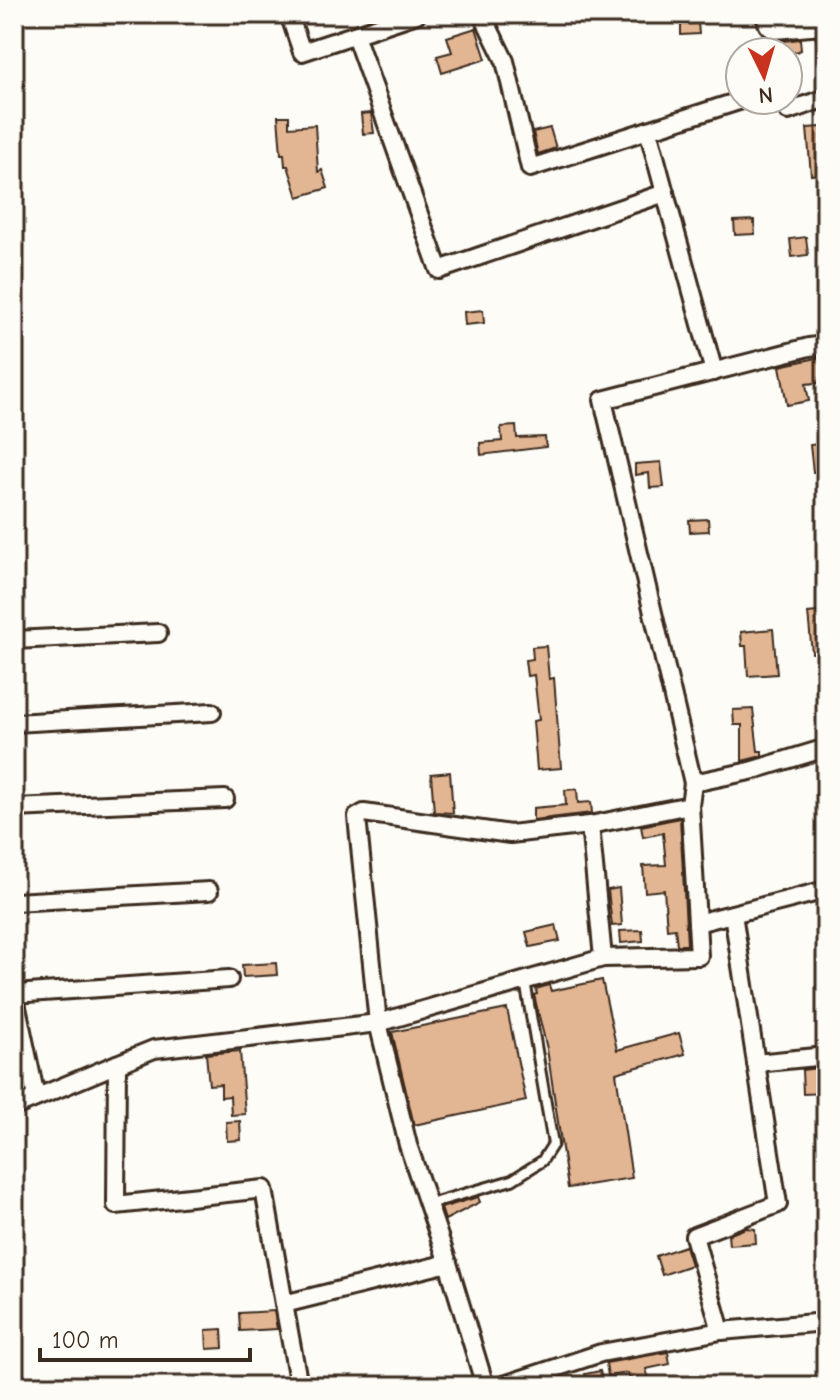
<svg xmlns="http://www.w3.org/2000/svg" width="840" height="1400" viewBox="0 0 840 1400" font-family="'Comic Neue',sans-serif">
  <style>
    .building { fill: #e2b593; stroke: #3b2a1e; stroke-width: 2 }
    .lines { fill: none; stroke-linecap: round; stroke-linejoin: round }
    .lane-casing { stroke: #3b2a1e; stroke-width: 14 }
    .street-casing { stroke: #3b2a1e; stroke-width: 22 }
    .lane { stroke: #fdfcf7; stroke-width: 8 }
    .street { stroke: #fdfcf7; stroke-width: 16 }
  </style>
  <rect width="100%" height="100%" fill="#fdfcf7"/>
  <filter id="ink" filterUnits="userSpaceOnUse"><feTurbulence type="fractalNoise" baseFrequency=".0125" numOctaves="2"/><feDisplacementMap in="SourceGraphic" scale="16" xChannelSelector="R" yChannelSelector="G"/><feConvolveMatrix kernelMatrix="1 2 1 2 8 2 1 2 1" color-interpolation-filters="sRGB"/></filter>
  <g filter="url(#ink)">
    <g class="building">
      <path d="M698 23 699 34 681 35V24Z"/>
      <path d="M476 28 486 59 442 73 437 56 452 52 447 37Z"/>
      <path d="M800 39 801 50 796 52H760L759 44Z"/>
      <path d="M371 113 374 133 363 134 361 114Z"/>
      <path d="M278 116H289V127L315 125 318 172 322 170 328 188 298 197 288 166H285L284 154H281Z"/>
      <path d="M821 127 826 128V145H823L826 173 811 175 807 128Z"/>
      <path d="M550 128 556 148 538 154 533 132Z"/>
      <path d="M754 220 755 234 735 235 734 221Z"/>
      <path d="M806 237 808 255 792 257 790 239Z"/>
      <path d="M483 310 484 323 465 325 464 312Z"/>
      <path d="M826 356V382L806 384 809 401 787 405 780 366Z"/>
      <path d="M516 426 517 438 545 437 546 447 481 455 480 443 502 441 501 427Z"/>
      <path d="M826 443V471L813 472 810 445Z"/>
      <path d="M661 462 664 487 650 488 649 473 635 475V464Z"/>
      <path d="M708 519 709 531 690 532 689 520Z"/>
      <path d="M826 611V652L812 653 808 613Z"/>
      <path d="M773 629 777 674 748 676 746 646H742L741 632Z"/>
      <path d="M546 646 549 679 554 678 561 768 537 770 533 721 539 720 534 675 527 676 525 660 533 659 532 647Z"/>
      <path d="M753 709 758 751H762V756L742 761V725H734L733 710Z"/>
      <path d="M450 772 453 813 434 812 431 774Z"/>
      <path d="M577 789 578 803 591 802 592 813 533 820V808L566 805 565 790Z"/>
      <path d="M680 818 687 945H677L675 928 667 929 664 890 645 892 643 866 666 865 663 833 643 837 641 826Z"/>
      <path d="M619 888 622 925 612 926 608 890Z"/>
      <path d="M556 925 560 941 530 947 526 932Z"/>
      <path d="M642 930 643 941 621 943 620 931Z"/>
      <path d="M276 963 277 975 243 977 242 965Z"/>
      <path d="M602 980 617 1050 679 1033 685 1054 616 1073 632 1178 568 1188 547 1049 534 995 537 994 536 989 549 985 551 991Z"/>
      <path d="M507 1009 526 1101 414 1125 392 1032Z"/>
      <path d="M240 1051 245 1114 231 1115 230 1096 221 1097V1084L209 1085 206 1054Z"/>
      <path d="M826 1067V1093L803 1094 802 1070Z"/>
      <path d="M240 1121 241 1140 227 1141 226 1122Z"/>
      <path d="M478 1197 480 1202 445 1220 441 1208Z"/>
      <path d="M746 1228 755 1229 756 1243 729 1245 728 1235Z"/>
      <path d="M685 1246 691 1265 662 1275 656 1256Z"/>
      <path d="M274 1311 277 1329 240 1331 239 1313Z"/>
      <path d="M222 1329 223 1348 207 1349 206 1330Z"/>
      <path d="M668 1352 670 1364 646 1369 651 1386H632L628 1373 608 1376 606 1363Z"/>
      <path d="M600 1371 603 1386H588L585 1374Z"/>
    </g>
    <g class="lines">
      <defs>
        <path id="lane" d="M429 1204 512 1180 542 1161 553 1144 525 981"/>
        <g id="street">
          <path d="M289 14 302 52 417 14"/>
          <path d="M482 14 505 61 530 168 742 100"/>
          <path d="M764 14 768 25 774 30 823 26"/>
          <path d="M818 14 826 37"/>
          <path d="M355 35 439 270 665 193 648 130"/>
          <path d="M783 100 788 111 826 98"/>
          <path d="M665 193 714 372"/>
          <path d="M14 640 158 633"/>
          <path d="M14 723 212 712"/>
          <path d="M693 783 603 400 809 347 826 345"/>
          <path d="M14 808 225 799"/>
          <path d="M590 825 603 958 378 1023 357 817 364 813 510 834 590 825 690 805 693 783 750 771 826 748"/>
          <path d="M14 902 209 891"/>
          <path d="M733 914 756 1063"/>
          <path d="M697 923 826 890"/>
          <path d="M603 958 699 956 690 805"/>
          <path d="M14 993 36 1097"/>
          <path d="M14 994 229 979"/>
          <path d="M117 1064 154 1049 378 1023 408 1145 448 1263"/>
          <path d="M14 1107 117 1064 116 1205 264 1189 284 1304 448 1263 485 1386"/>
          <path d="M284 1304 299 1386"/>
          <path d="M721 1331 694 1236 778 1204 756 1063 826 1056"/>
          <path d="M501 1386 601 1353 721 1331 826 1322"/>
        </g>
      </defs>
      <use href="#lane" class="lane-casing"/>
      <use href="#street" class="street-casing"/>
      <use href="#lane" class="lane"/>
      <use href="#street" class="street"/>
    </g>
  </g>
  <rect width="840" height="1400" fill="none" stroke="#fdfcf7" stroke-width="48"/>
  <rect x="24" y="24" width="792" height="1352" fill="none" stroke="#3b2a1e" stroke-width="3" filter="url(#ink)"/>
  <g transform="translate(764 76) rotate(175)"><circle r="38" fill="#fdfcf7" stroke="#afa8a0" stroke-width="2"/>
  <path d="M0-6L14 30L0 20L-14 30Z" fill="#c8321e"/>
  <text y="-12" font-size="22" font-weight="bold" text-anchor="middle" fill="#3b2a1e">N</text>
  </g>
  <path d="M40 1348v12h210v-12" fill="none" stroke="#3b2a1e" stroke-width="4"/>
  <text x="52" y="1348" font-size="24" fill="#3b2a1e" stroke="#fdfcf7" stroke-width="6" paint-order="stroke">100 m</text>
</svg>
